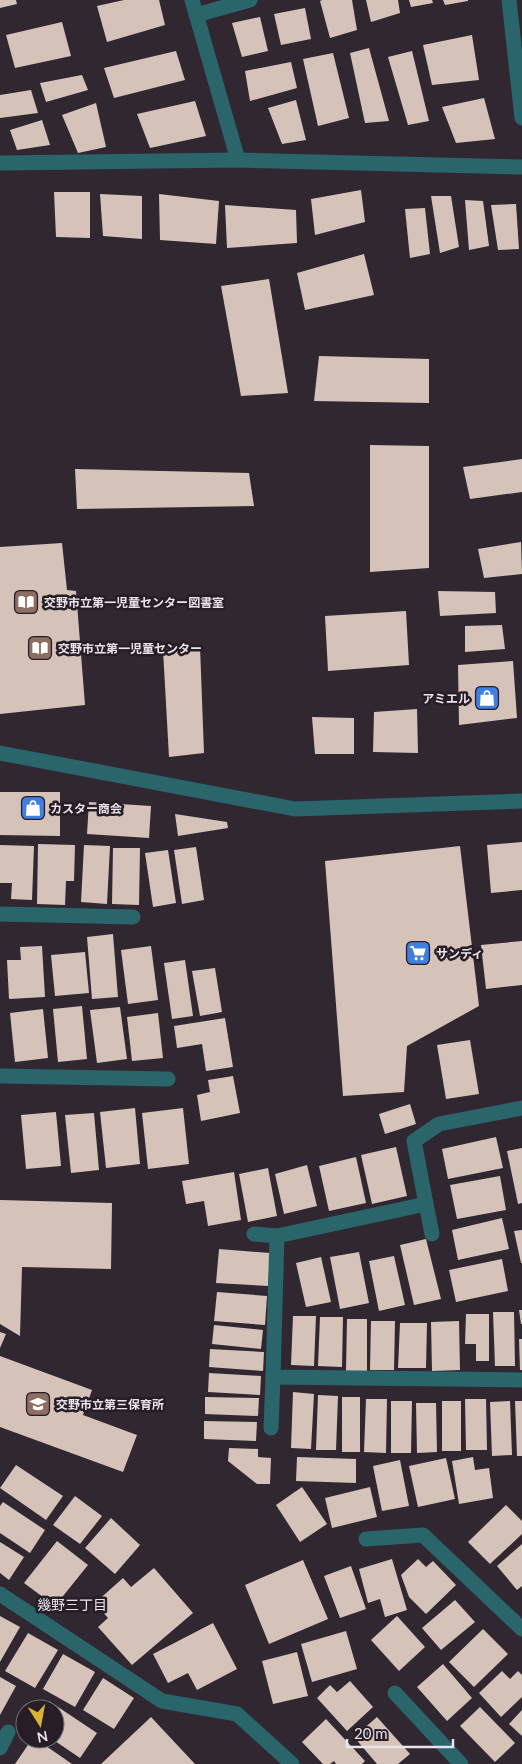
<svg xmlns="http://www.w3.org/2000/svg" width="522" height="1764" viewBox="0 0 522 1764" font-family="Lato,'Noto Sans JP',sans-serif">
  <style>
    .building { fill: #d5c3ba }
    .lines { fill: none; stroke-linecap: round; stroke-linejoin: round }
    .minor { stroke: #2a656c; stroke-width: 15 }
    .labels { text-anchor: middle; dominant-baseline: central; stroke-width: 5; stroke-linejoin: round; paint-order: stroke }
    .poi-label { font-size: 12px; font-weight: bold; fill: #eae3ea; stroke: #261d27; text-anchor: start }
    .neighbourhood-label { font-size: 14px; fill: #eae3ea; stroke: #261d27 }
  </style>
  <rect width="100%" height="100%" fill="#302731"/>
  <g class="building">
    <path d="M0 0H16L17 4 0 8Z"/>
    <path d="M124 0H159L165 25 107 42 97 6Z"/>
    <path d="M322 0H352L357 30 330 38 320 1Z"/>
    <path d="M366 0H398L400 13 371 22Z"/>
    <path d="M409 0H432L433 3 411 7Z"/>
    <path d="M443 0H468V1L445 5Z"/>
    <path d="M305 8 311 39 281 45 274 14Z"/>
    <path d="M260 17 268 51 242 57 232 23Z"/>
    <path d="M62 22 71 56 15 68 6 35Z"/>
    <path d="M472 35 479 80 432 85 423 45Z"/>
    <path d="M369 48 389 121 365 123 350 53Z"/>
    <path d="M176 51 185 80 114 98 104 68Z"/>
    <path d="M412 51 429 121 408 125 388 57Z"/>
    <path d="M333 53 349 118 318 126 303 59Z"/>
    <path d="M291 62 297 88 250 101 245 71Z"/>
    <path d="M82 75 88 90 46 102 40 83Z"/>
    <path d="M31 90 38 113 0 118V95Z"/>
    <path d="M484 98 495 139 456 143 442 107Z"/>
    <path d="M296 100 306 140 282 144 268 108Z"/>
    <path d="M195 101 206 136 150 148 137 114Z"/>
    <path d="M96 103 106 147 78 153 62 115Z"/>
    <path d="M42 120 50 145 17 150 10 130Z"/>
    <path d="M361 190 365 222 315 235 311 199Z"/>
    <path d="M54 192H90V238L56 237Z"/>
    <path d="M100 194 142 196V239L103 236Z"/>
    <path d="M159 194 219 201 216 244 160 240Z"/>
    <path d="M431 196H451L459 247 440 253Z"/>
    <path d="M465 200 483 201 489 246 469 250Z"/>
    <path d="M516 204 519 249 498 250 491 205Z"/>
    <path d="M225 205 296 210 297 243 227 248Z"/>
    <path d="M425 208 430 254 410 258 405 209Z"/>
    <path d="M364 254 374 295 305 310 297 273Z"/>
    <path d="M269 279 288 393 241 396 221 286Z"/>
    <path d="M319 356 429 359V403L314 401Z"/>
    <path d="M370 445 429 446V568L370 572Z"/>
    <path d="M522 459V492L470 499 463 467Z"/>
    <path d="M75 469 249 473 254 506 77 509Z"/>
    <path d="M521 542 522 574 484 578 478 549Z"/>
    <path d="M62 543 67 590 76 591 85 705 0 714V547Z"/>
    <path d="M438 591 495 592 496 613 440 616Z"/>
    <path d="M406 611 409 665 328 671 325 616Z"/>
    <path d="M502 625 505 649 465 652V626Z"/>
    <path d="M200 646 204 753 169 757 163 650Z"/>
    <path d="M513 661 517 718 459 725 458 665Z"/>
    <path d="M417 709 418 753 373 752 374 712Z"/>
    <path d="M312 717 354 718V754H315Z"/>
    <path d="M0 792H60V836L0 835Z"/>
    <path d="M89 802 151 806 149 838 87 834Z"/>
    <path d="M175 814 227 822 228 828 178 836Z"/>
    <path d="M522 842V890L491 893 487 845Z"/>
    <path d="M38 844 75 845 74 881H66L65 905 37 904Z"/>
    <path d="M0 845 34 846 32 900 11 899 12 883H0Z"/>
    <path d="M84 845 110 846 107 904 81 902Z"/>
    <path d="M460 846 479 1006 407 1046 404 1092 343 1096 325 861Z"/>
    <path d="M196 847 204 900 182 904 174 850Z"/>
    <path d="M113 848H140L139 905 112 904Z"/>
    <path d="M168 850 176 903 153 907 145 853Z"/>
    <path d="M113 934 118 997 92 999 87 937Z"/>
    <path d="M522 941V985L486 989 481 945Z"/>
    <path d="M42 946 45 997 9 999 7 960H21L20 947Z"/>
    <path d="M151 946 158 1000 128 1004 121 950Z"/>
    <path d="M85 952 89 993 55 996 51 955Z"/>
    <path d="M185 960 193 1016 172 1019 164 963Z"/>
    <path d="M215 968 222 1012 200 1016 192 971Z"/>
    <path d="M82 1006 87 1059 58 1062 53 1009Z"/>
    <path d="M120 1007 127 1059 97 1063 90 1010Z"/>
    <path d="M43 1009 48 1058 15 1062 10 1013Z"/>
    <path d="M158 1013 163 1058 132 1061 127 1017Z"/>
    <path d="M225 1018 233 1067 206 1071 202 1044 177 1048 174 1026Z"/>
    <path d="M470 1040 479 1094 446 1099 437 1045Z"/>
    <path d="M233 1076 240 1113 201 1121 197 1095 210 1092 208 1080Z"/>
    <path d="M410 1104 416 1124 385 1134 379 1114Z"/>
    <path d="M135 1108 140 1164 106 1168 100 1112Z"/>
    <path d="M183 1108 189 1164 148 1169 142 1113Z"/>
    <path d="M56 1112 61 1166 26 1169 21 1115Z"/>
    <path d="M94 1113 99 1170 71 1173 65 1115Z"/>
    <path d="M496 1137 503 1168 448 1179 442 1149Z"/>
    <path d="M396 1147 407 1196 372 1204 361 1155Z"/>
    <path d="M522 1148V1203L518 1204 507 1151Z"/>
    <path d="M356 1157 366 1203 329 1211 319 1166Z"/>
    <path d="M307 1165 317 1206 284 1214 275 1174Z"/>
    <path d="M268 1168 277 1216 248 1222 239 1174Z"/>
    <path d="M234 1172 241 1220 208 1226 204 1201 186 1204 182 1181Z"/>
    <path d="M500 1176 506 1210 457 1219 450 1185Z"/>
    <path d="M0 1200 112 1203 111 1269 22 1267 20 1336 0 1324Z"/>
    <path d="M502 1218 509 1249 458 1260 452 1230Z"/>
    <path d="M522 1230V1263H521L514 1231Z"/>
    <path d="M426 1239 441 1299 414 1305 400 1245Z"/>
    <path d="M219 1249 270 1253 268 1286 216 1283Z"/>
    <path d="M359 1252 369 1303 340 1309 330 1257Z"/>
    <path d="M394 1256 405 1305 379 1311 369 1261Z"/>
    <path d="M321 1257 331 1302 306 1307 296 1263Z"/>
    <path d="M502 1259 508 1291 456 1302 449 1270Z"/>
    <path d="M217 1292 267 1296 265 1325 214 1321Z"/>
    <path d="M519 1310H522V1324H521Z"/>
    <path d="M493 1312H514L515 1366H495Z"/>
    <path d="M466 1314H489V1361H476V1344H465Z"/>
    <path d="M293 1316H316L314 1366 291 1365Z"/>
    <path d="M320 1317H343L342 1367 318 1366Z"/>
    <path d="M347 1319H367V1371H346Z"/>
    <path d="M371 1321H395L394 1370H370Z"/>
    <path d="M459 1321 460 1370 432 1371 431 1322Z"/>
    <path d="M400 1323H427L426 1368H398Z"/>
    <path d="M214 1325 263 1330 261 1349 212 1344Z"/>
    <path d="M0 1332 6 1334 0 1348Z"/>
    <path d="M519 1339H522V1370H520Z"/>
    <path d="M210 1349 264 1352 263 1371 209 1367Z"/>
    <path d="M0 1356 92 1390 83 1415 137 1435 123 1472 0 1427Z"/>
    <path d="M209 1373 261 1376 260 1395 208 1392Z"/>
    <path d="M293 1392 314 1394 311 1449 291 1448Z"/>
    <path d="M318 1395 338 1396 336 1450H316Z"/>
    <path d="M205 1397 259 1398 258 1416 205 1414Z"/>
    <rect x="342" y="1397" width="18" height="55"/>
    <path d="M366 1399H387L386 1453 364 1452Z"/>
    <path d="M465 1399H486L487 1450H466Z"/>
    <path d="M391 1401H412L411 1453H391Z"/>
    <rect x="442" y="1401" width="19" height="50"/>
    <path d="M510 1401 512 1455 492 1456 490 1402Z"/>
    <path d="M515 1401H522V1456H517Z"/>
    <path d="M416 1403H436L437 1452 417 1453Z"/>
    <path d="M204 1421 257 1422 256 1441 204 1439Z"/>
    <path d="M229 1448 258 1449V1457L271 1458 270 1484H257L228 1461Z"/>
    <path d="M297 1457 356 1459V1483L296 1481Z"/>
    <path d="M473 1457 475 1470 489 1468 493 1498 459 1504 452 1461Z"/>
    <path d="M446 1458 455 1499 418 1507 409 1466Z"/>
    <path d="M400 1460 409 1506 382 1511 373 1466Z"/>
    <path d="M16 1465 63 1496 46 1520 0 1488Z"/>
    <path d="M302 1487 327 1524 300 1542 276 1505Z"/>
    <path d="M370 1487 377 1517 332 1528 325 1498Z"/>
    <path d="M75 1496 102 1516 80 1544 53 1525Z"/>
    <path d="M3 1502 45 1530 30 1553 0 1533V1506Z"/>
    <path d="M506 1505 522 1521V1534L490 1564 468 1542Z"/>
    <path d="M111 1518 140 1545 115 1574 85 1548Z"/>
    <path d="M57 1541 88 1565 55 1606 24 1583Z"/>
    <path d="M0 1542 24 1557 9 1580 0 1573Z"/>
    <path d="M522 1544V1586L517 1590 497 1566Z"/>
    <path d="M392 1559 407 1610 385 1617 380 1599 368 1603 359 1569Z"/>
    <path d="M418 1559 426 1567 433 1561 456 1585 426 1614 409 1597 401 1575Z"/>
    <path d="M303 1560 328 1619 269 1644 245 1585Z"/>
    <path d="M351 1566 366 1609 340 1618 324 1576Z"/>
    <path d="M154 1568 193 1613 132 1665 98 1627 108 1618 95 1603 123 1578 131 1587Z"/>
    <path d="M455 1600 475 1622 441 1650 422 1628Z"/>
    <path d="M0 1616 20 1627 0 1662Z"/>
    <path d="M397 1616 425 1647 399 1671 371 1640Z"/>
    <path d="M213 1623 237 1669 197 1690 188 1673 168 1683 153 1654Z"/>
    <path d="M483 1629 508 1654 474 1687 449 1662Z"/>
    <path d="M346 1631 357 1669 312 1682 301 1644Z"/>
    <path d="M28 1633 58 1650 35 1688 5 1671Z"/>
    <path d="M297 1652 308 1696 273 1704 262 1661Z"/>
    <path d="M63 1654 95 1672 75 1707 43 1689Z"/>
    <path d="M443 1664 472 1698 447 1721 417 1687Z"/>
    <path d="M502 1671 510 1679 518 1671 522 1675V1697L501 1717 479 1693Z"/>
    <path d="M0 1677 16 1686 0 1715Z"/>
    <path d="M103 1678 134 1698 114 1729 83 1710Z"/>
    <path d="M350 1681 373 1707 347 1731 317 1698 330 1685 337 1692Z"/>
    <path d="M49 1701 97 1733 80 1758 52 1739H55V1709H44Z"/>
    <path d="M480 1707 515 1743 495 1762 460 1726Z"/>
    <path d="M522 1710V1736L509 1724Z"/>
    <path d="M151 1717 195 1764H101Z"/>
    <path d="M377 1717 410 1754 398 1764H377L354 1737Z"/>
    <path d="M326 1719 365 1761 362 1764H336L334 1761 330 1764H323L302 1742Z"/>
    <path d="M32 1739H36L72 1764H15Z"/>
  </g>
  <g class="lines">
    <g class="minor">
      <path d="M192 0 238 160 522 167"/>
      <path d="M509 0 522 118"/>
      <path d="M196 15 250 0"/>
      <path d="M0 163 238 160"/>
      <path d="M0 753 295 809 522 801"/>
      <path d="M0 914 133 917"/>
      <path d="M0 1076 168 1079"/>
      <path d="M522 1108 439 1124 414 1141 426 1204 277 1236 273 1377 522 1380"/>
      <path d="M426 1204 432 1234"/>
      <path d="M254 1234 277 1236"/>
      <path d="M271 1428 273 1377"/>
      <path d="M366 1539 423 1535 522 1629"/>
      <path d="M0 1594 162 1701 237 1714 292 1764"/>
      <path d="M395 1693 461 1764"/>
      <path d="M0 1748 8 1732"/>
    </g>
  </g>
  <defs>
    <symbol id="library-square" viewBox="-11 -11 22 22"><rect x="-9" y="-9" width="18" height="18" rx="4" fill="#8d6e63" stroke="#261d27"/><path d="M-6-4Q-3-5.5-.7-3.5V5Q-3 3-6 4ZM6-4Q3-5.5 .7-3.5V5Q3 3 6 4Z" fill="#fff"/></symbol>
    <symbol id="shop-square" viewBox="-11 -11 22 22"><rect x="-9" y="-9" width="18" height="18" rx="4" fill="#3f7fe0" stroke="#261d27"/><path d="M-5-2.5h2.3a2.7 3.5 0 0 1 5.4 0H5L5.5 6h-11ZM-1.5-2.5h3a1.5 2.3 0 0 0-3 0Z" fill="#fff"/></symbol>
    <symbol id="supermarket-square" viewBox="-11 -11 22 22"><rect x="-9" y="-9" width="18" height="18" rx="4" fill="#3f7fe0" stroke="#261d27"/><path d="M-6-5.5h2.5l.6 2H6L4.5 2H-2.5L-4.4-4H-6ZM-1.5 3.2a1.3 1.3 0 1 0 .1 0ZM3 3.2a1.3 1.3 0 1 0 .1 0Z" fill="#fff"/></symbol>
    <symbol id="school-square" viewBox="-11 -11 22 22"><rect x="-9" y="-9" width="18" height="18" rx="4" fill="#8d6e63" stroke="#261d27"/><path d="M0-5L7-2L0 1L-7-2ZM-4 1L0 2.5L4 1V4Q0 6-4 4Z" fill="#fff"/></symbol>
  </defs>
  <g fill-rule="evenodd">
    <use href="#library-square" x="12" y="588" width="28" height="28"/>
    <use href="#library-square" x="26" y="634" width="28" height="28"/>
    <use href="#shop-square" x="473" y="684" width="28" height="28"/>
    <use href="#shop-square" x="19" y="794" width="28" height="28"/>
    <use href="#supermarket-square" x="404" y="939" width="28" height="28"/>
    <use href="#school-square" x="24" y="1390" width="28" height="28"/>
  </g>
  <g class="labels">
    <g class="poi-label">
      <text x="44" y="602">交野市立第一児童センター図書室</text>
      <text x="58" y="648">交野市立第一児童センター</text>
      <text x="470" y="698" text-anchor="end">アミエル</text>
      <text x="50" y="808">カスター商会</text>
      <text x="436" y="953">サンディ</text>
      <text x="56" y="1404">交野市立第三保育所</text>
    </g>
    <g class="neighbourhood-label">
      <text x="72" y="1604">幾野三丁目</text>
    </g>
  </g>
  <g transform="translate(40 1724) rotate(169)"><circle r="24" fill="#261d27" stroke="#746c75"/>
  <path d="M0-4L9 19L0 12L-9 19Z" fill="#dcb233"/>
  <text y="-8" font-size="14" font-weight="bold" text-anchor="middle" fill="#eae3ea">N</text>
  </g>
  <path d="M347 1739v8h106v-8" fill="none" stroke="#eae3ea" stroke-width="2.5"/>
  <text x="354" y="1739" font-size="15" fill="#eae3ea" stroke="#261d27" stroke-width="4" paint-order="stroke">20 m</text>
</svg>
